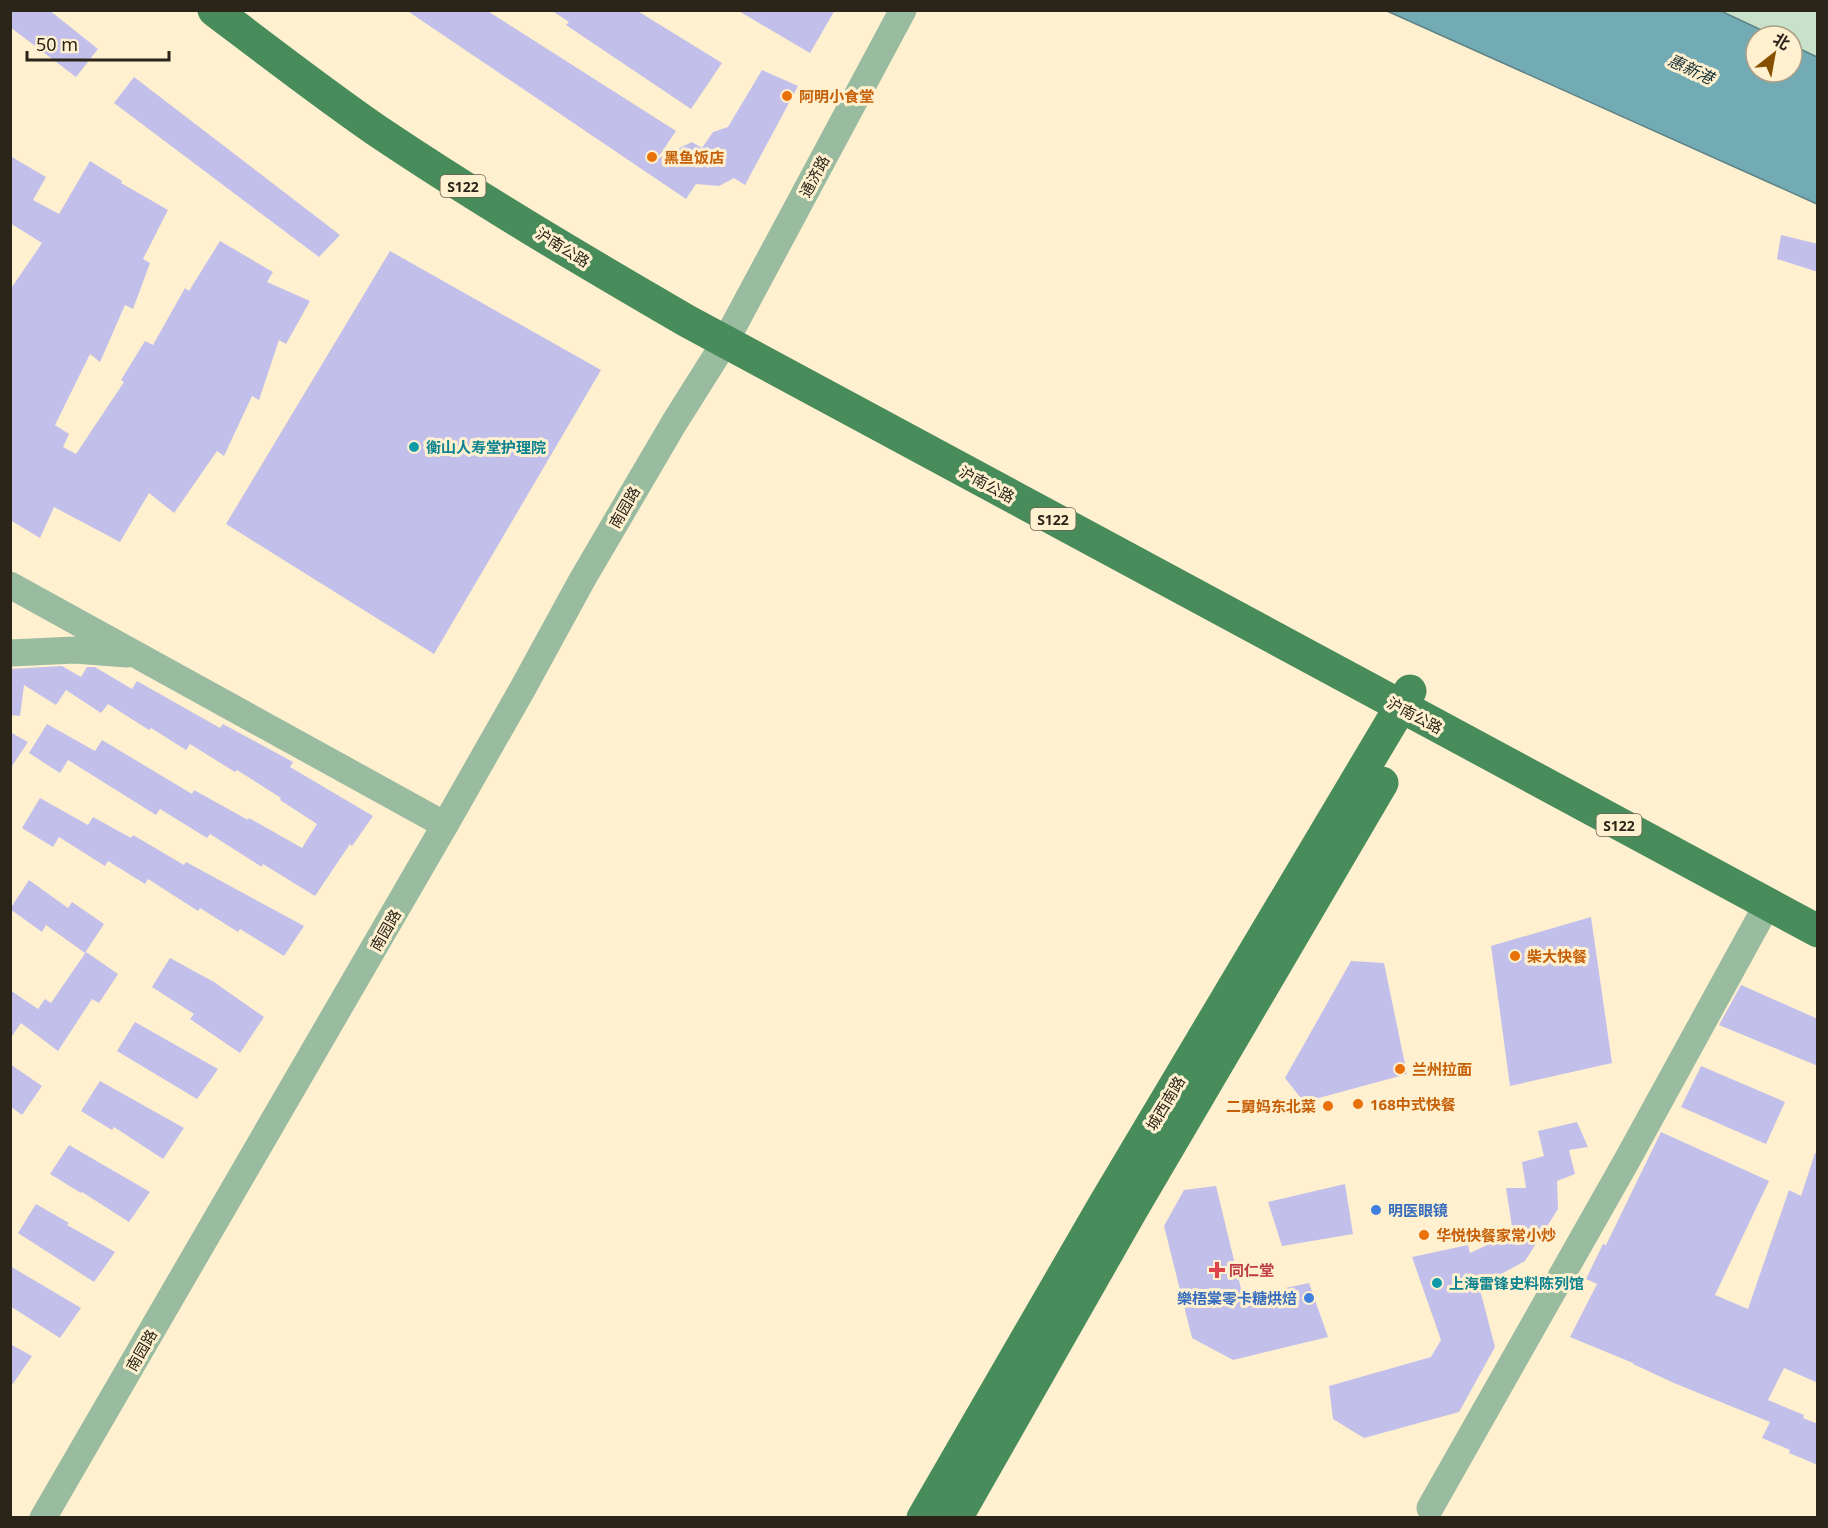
<svg xmlns="http://www.w3.org/2000/svg" width="1828" height="1528" viewBox="0 0 1828 1528" font-family="'Noto Sans','Noto Sans SC',sans-serif">
  <style>
    .green { fill: #c7e1ca }
    .water { fill: #73abb5; stroke: #5d8386; stroke-width: 1.5 }
    .building { fill: #c2bfea }
    .lines { fill: none; stroke-linecap: round; stroke-linejoin: round }
    .minor { stroke: #99bba0; stroke-width: 27 }
    .major { stroke: #498c5c; stroke-width: 33 }
    .food-dot { fill: #e8710a; stroke: #fff0d0; stroke-width: 2 }
    .culture-dot { fill: #0f9aa8; stroke: #fff0d0; stroke-width: 2 }
    .shop-dot { fill: #3f7fe0; stroke: #fff0d0; stroke-width: 2 }
    .health-dot { fill: #e0444e; stroke: #fff0d0; stroke-width: 2 }
    .labels { text-anchor: middle; dominant-baseline: central; stroke-width: 6; stroke-linejoin: round; paint-order: stroke }
    .shield { fill: #fff0d0; stroke: #6b6250; stroke-width: 1.5 }
    .shield-label { font-size: 14px; font-weight: bold; fill: #2b2519 }
    .food-label { font-size: 15px; font-weight: bold; fill: #c56008; stroke: #fff0d0; text-anchor: start }
    .street-label { font-size: 15px; fill: #2b2519; stroke: #fff0d0 }
    .culture-label { font-size: 15px; font-weight: bold; fill: #0d838f; stroke: #fff0d0; text-anchor: start }
    .shop-label { font-size: 15px; font-weight: bold; fill: #366cbe; stroke: #fff0d0; text-anchor: start }
    .health-label { font-size: 15px; font-weight: bold; fill: #be3a42; stroke: #fff0d0; text-anchor: start }
    .water-label { font-size: 16px; font-style: italic; fill: #112e33; stroke: #fff0d0 }
  </style>
  <rect width="100%" height="100%" fill="#fff0d0"/>
  <path class="green" d="M1721 11H1817V57L1792 45V36H1774Z"/>
  <path class="water" d="M1387 11H1721L1774 36H1756V72H1792V45L1817 57V204Z"/>
  <g class="building">
    <path d="M10 10H49L98 49 76 77 10 27Z"/>
    <path d="M406 10H486L676 131 657 159 692 142 702 148 713 132 728 127 762 70 798 86 745 185 734 178 719 186 696 184 686 199Z"/>
    <path d="M551 10H636L722 63 691 109 566 25 569 22Z"/>
    <path d="M737 10H835L810 53Z"/>
    <path d="M134 77 340 235 319 257 114 103Z"/>
    <path d="M10 156 46 177 33 200 59 214 90 161 122 181 121 183 168 210 143 259 150 263 133 309 125 305 100 362 90 354 55 425 69 434 63 447 76 454 124 382 121 380 145 341 153 345 185 288 189 291 220 241 273 272 267 282 310 301 286 344 279 340 259 400 252 396 224 456 217 451 174 513 149 493 120 542 54 507 40 538 10 520V290L42 243 10 223Z"/>
    <path d="M1781 235 1818 244V272L1777 259Z"/>
    <path d="M390 251 601 370 434 654 226 524Z"/>
    <path d="M62 666 81 677 87 667H95L132 689 137 681 220 728 223 724 293 762 290 767 373 816 352 846 350 844 315 896 263 864 262 867 210 834 207 838 160 809 156 815 68 760 60 773 29 753 47 724 95 751 102 740 192 794 194 790 248 820 249 818 302 848 317 824 280 800 281 798 237 770 235 772 190 744 186 750 151 728 149 730 108 704 101 713 66 690 56 705 24 685 20 716 10 715V669Z"/>
    <path d="M10 732 28 742 10 769Z"/>
    <path d="M40 798 88 825 93 817 131 838 133 835 184 865 186 862 304 926 284 956 240 929 238 932 200 908 198 911 148 879 145 884 108 861 105 866 59 837 53 847 22 828Z"/>
    <path d="M29 880 68 908 72 902 104 924 85 953 46 925 42 932 10 909Z"/>
    <path d="M1591 917 1612 1063 1510 1086 1491 946Z"/>
    <path d="M86 952 118 974 99 1003 92 999 58 1051 21 1023 10 1039V990L38 1009 45 999 51 1003Z"/>
    <path d="M170 958 214 982 264 1017 240 1053 190 1019 194 1014 152 987Z"/>
    <path d="M1351 961 1384 963 1407 1074 1304 1102 1285 1078Z"/>
    <path d="M1741 985 1818 1019V1066L1719 1025Z"/>
    <path d="M135 1022 218 1069 197 1099 117 1051Z"/>
    <path d="M10 1064 42 1086 22 1115 10 1106Z"/>
    <path d="M1701 1066 1785 1102 1766 1144 1681 1107Z"/>
    <path d="M100 1081 184 1128 163 1159 114 1127 112 1130 81 1111Z"/>
    <path d="M1577 1122 1588 1147 1569 1150 1575 1174 1557 1181 1558 1209 1525 1261 1479 1286 1495 1347 1459 1412 1364 1438 1333 1419 1329 1386 1431 1357 1441 1340 1412 1257 1468 1245 1470 1253 1513 1233 1506 1188H1526L1522 1162 1544 1156 1538 1131Z"/>
    <path d="M1661 1132 1769 1181 1715 1295 1748 1309 1789 1190 1801 1196 1815 1153 1818 1154V1383L1784 1368 1768 1400 1804 1415 1803 1418 1818 1424V1465L1789 1453 1790 1450 1762 1438 1770 1422 1674 1383 1633 1364V1363L1570 1337 1597 1284 1586 1279 1603 1244 1606 1245Z"/>
    <path d="M69 1145 150 1192 129 1222 82 1192 81 1193 50 1174Z"/>
    <path d="M1345 1184 1353 1234 1282 1246 1268 1202Z"/>
    <path d="M1216 1186 1243 1297 1309 1283 1328 1337 1233 1360 1192 1338 1164 1226 1184 1190Z"/>
    <path d="M36 1204 69 1223 67 1225 115 1252 94 1282 18 1233Z"/>
    <path d="M10 1266 81 1308 60 1338 10 1306Z"/>
    <path d="M10 1344 32 1356 10 1388Z"/>
  </g>
  <g class="lines">
    <g class="minor">
      <path d="M10 585 445 825"/>
      <path d="M10 653 75 650 127 654"/>
      <path d="M1430 1508 1626 1162 1767 905"/>
      <path d="M43 1518 445 825 523 688 582 580 674 423 725 342 903 10"/>
    </g>
    <g class="major">
      <path d="M214 10C268 51 321 92 376 130 477 198 582 260 687 321L1818 931"/>
      <path d="M923 1518 1104 1205 1410 691"/>
      <path d="M956 1518 1132 1209 1382 783"/>
    </g>
  </g>
  <g class="food-dot">
    <circle cx="787" cy="96" r="6"/>
    <circle cx="652" cy="157" r="6"/>
    <circle cx="1515" cy="956" r="6"/>
    <circle cx="1400" cy="1069" r="6"/>
    <circle cx="1358" cy="1104" r="6"/>
    <circle cx="1328" cy="1106" r="6"/>
    <circle cx="1424" cy="1235" r="6"/>
  </g>
  <g class="culture-dot">
    <circle cx="414" cy="447" r="6"/>
    <circle cx="1437" cy="1283" r="6"/>
  </g>
  <g class="shop-dot">
    <circle cx="1376" cy="1210" r="6"/>
    <circle cx="1309" cy="1298" r="6"/>
  </g>
  <path class="health-dot" d="M1214 1261h6v6h6v6h-6v6h-6v-6h-6v-6h6z"/>
  <g class="labels">
    <g class="shield">
      <rect x="440.5" y="175" width="45" height="22" rx="4.5"/>
      <rect x="1030.5" y="508" width="45" height="22" rx="4.5"/>
      <rect x="1596.5" y="814" width="45" height="22" rx="4.5"/>
    </g>
    <g class="shield-label">
      <text x="463" y="186">S122</text>
      <text x="1053" y="519">S122</text>
      <text x="1619" y="825">S122</text>
    </g>
    <g class="food-label">
      <text x="799" y="96">阿明小食堂</text>
      <text x="664" y="157">黑鱼饭店</text>
      <text x="1527" y="956">柴大快餐</text>
      <text x="1412" y="1069">兰州拉面</text>
      <text x="1370" y="1104">168中式快餐</text>
      <text x="1316" y="1106" text-anchor="end">二舅妈东北菜</text>
      <text x="1436" y="1235">华悦快餐家常小炒</text>
    </g>
    <g class="street-label">
      <text transform="translate(814 176) rotate(-62)">通济路</text>
      <text transform="translate(563 247) rotate(32)">沪南公路</text>
      <text transform="translate(987 484) rotate(28)">沪南公路</text>
      <text transform="translate(624 507) rotate(-60)">南园路</text>
      <text transform="translate(1415 715) rotate(28)">沪南公路</text>
      <text transform="translate(385 930) rotate(-60)">南园路</text>
      <text transform="translate(1165 1103) rotate(-59)">城西南路</text>
      <text transform="translate(141 1350) rotate(-60)">南园路</text>
    </g>
    <g class="culture-label">
      <text x="426" y="447">衡山人寿堂护理院</text>
      <text x="1449" y="1283">上海雷锋史料陈列馆</text>
    </g>
    <g class="shop-label">
      <text x="1388" y="1210">明医眼镜</text>
      <text x="1297" y="1298" text-anchor="end">樂梧棠零卡糖烘焙</text>
    </g>
    <g class="health-label">
      <text x="1229" y="1270">同仁堂</text>
    </g>
    <g class="water-label">
      <text transform="translate(1691 69) rotate(25)">惠新港</text>
    </g>
  </g>
  <rect width="1828" height="1528" fill="none" stroke="#2b2519" stroke-width="24"/>
  <g transform="translate(1774 54) rotate(31)"><circle r="28" fill="#fff0d0" stroke="#aa9f87" stroke-width="1.5"/>
  <path d="M0-4.5L10 22L0 15L-10 22Z" fill="#865000"/>
  <text y="-9" font-size="16" font-weight="bold" text-anchor="middle" fill="#2b2519">北</text>
  </g>
  <path d="M27 51v9h142v-9" fill="none" stroke="#2b2519" stroke-width="3"/>
  <text x="36" y="51" font-size="18" fill="#2b2519" stroke="#fff0d0" stroke-width="4.5" paint-order="stroke">50 m</text>
</svg>
